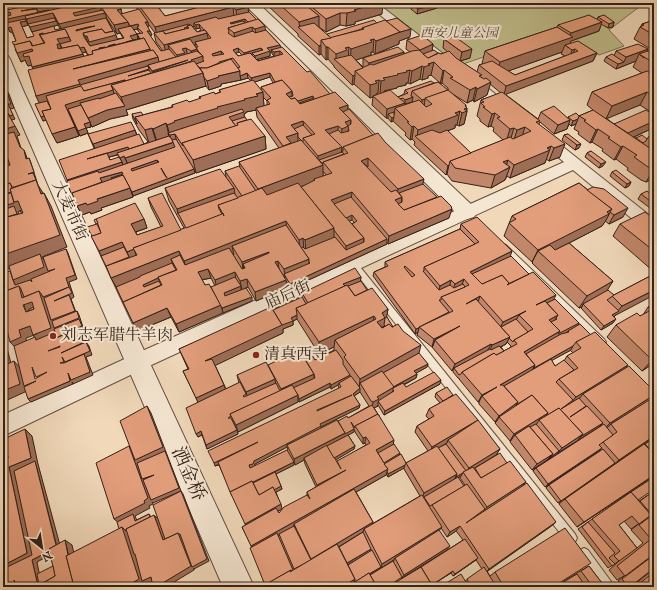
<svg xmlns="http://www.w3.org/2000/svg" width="657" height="590" viewBox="0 0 657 590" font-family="'IM FELL English','Noto Serif SC',serif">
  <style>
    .green { fill: #c0bd8b; stroke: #7a6e52 }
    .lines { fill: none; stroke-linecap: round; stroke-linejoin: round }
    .service-casing { stroke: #634e41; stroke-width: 2 }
    .minor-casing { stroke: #634e41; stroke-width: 2 }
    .tertiary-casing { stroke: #634e41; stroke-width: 2 }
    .service { fill: #f5e6d2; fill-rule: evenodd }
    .minor { fill: #f5e6d2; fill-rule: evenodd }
    .tertiary { fill: #f5e6d2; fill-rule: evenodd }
    .wall { fill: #c2876a; stroke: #342019; fill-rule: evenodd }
    .shaded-wall { fill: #9e6e56; stroke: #342019; fill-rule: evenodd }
    .building { fill: #e29d7b; stroke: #342019; fill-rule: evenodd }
    .poi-dot { fill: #8f2418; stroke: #f5e6d2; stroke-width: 1.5 }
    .labels { text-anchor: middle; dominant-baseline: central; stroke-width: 4; stroke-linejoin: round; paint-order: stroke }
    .far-park-label { font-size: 13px; font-style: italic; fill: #574736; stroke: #f5e6d2 }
    .street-label { font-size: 16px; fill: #342019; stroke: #f5e6d2 }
    .poi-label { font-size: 16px; fill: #342019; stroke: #f5e6d2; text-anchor: start }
    .near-street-label { font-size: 19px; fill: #342019; stroke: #f5e6d2 }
  </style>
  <rect width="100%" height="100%" fill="#f0d8b9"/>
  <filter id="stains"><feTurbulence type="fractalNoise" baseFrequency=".005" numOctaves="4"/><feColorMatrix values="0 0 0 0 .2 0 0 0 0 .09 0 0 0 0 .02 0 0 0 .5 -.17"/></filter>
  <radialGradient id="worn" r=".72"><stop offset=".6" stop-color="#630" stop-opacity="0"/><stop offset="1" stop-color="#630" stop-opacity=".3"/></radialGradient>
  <path class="green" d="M370 3H633L639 7 609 30 624 46 599 55 582 44 569 49 546 36 454 67Z"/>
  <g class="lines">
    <defs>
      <g id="service">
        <path d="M503 244 506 245 604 339 606 342 604 345 601 346 598 345 500 249 499 247Z"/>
        <path d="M354 262 357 263 575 534 577 538 575 542 571 544 567 542 351 267 350 265Z"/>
        <path d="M584 548 588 550 615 587H601L580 558 578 554 580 550Z"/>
      </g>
      <g id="minor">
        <path d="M365 3H377L515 109 517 112 515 115H505Z"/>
        <path d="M543 134 548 135 654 219V234L648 232 573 170 145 368 3 436V415L131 356 564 162 538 141 536 138 538 135Z"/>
      </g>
      <g id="tertiary">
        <path d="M243 3H258L474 207 477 212 474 217 467 219 460 217Z"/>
        <path d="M3 55 8 56 10 59 23 90 254 587H223L7 90 3 79Z"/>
      </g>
    </defs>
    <use href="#service" class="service-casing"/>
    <use href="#minor" class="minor-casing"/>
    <use href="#tertiary" class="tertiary-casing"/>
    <use href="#service" class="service"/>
    <use href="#minor" class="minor"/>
    <use href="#tertiary" class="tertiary"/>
  </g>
  <g class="wall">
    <path d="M34 3H116L121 9 122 14 138 10 135 6 131 7 129 3H155L165 16 208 5 206 3H244L248 7 249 12 280 45V47L330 94 348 105 347 110 373 135 385 142 423 184 449 218 388 244 387 243V244L291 288 286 281 287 288 256 301 248 287 246 288 252 301 223 313V311V313L179 332 171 317 137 331 106 266 144 219 147 228 136 232 137 235 161 227 151 207 148 198 181 230 184 228 169 201 165 188 226 177 225 171 240 167 239 162 279 148 257 117 256 110 246 112V113L244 114V117L247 120 265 136 266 149 196 173 194 171 195 173 133 196 132 193 133 197 101 208 102 210 91 214 90 212 82 215 77 206 67 181 94 148 88 134 135 130 137 135 144 144 148 142 139 130 133 119 132 114 143 115 172 107V105L189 102 200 99 199 97 215 94 220 92 219 90 251 81 248 78 241 80 221 84V86L209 90 206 86 126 110 128 115 110 119 92 127 90 123 91 127 86 128 88 133 80 136 70 114 79 136 57 143 46 120 43 121 40 103 36 96 33 69 32 65 28 66 25 60 21 62 16 41 12 32H10L7 24H5L36 9 38 12ZM26 19 30 28 32 32 58 25 57 23 60 29 27 38 22 27 28 25ZM107 19 117 34 120 33 123 38 117 39ZM149 25 155 33H154L156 42 163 51H161L150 36 152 35 147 26H149ZM194 26 196 29 200 28 201 30 197 32 193 27ZM138 29V31L140 33 137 34 139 39 134 41 133 40 138 39 137 34 133 30ZM86 52 88 56 84 57 82 53ZM239 52 242 55 238 56 236 53ZM270 52H272V54L274 56 258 61 256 60 270 56ZM270 77 273 83 261 87V91L254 82ZM263 97 267 101V105L264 106ZM118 155 120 159 110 160 109 157ZM323 171 326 175 323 176ZM352 220 354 222 352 224 349 221ZM211 278 215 286 211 287 205 285 202 280Z"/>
    <path d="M265 3H309L306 4V5L309 6V3L382 14 355 22V24L346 26 340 25 326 32 319 27V28L327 35 377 23 410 37 399 41V44L375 54 373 52H371V55L356 60 363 67V58L404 52V54L410 52 406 49 407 40 433 44 432 51 441 54 448 52 443 48 444 39 470 58 460 61 477 72 479 65 482 64 485 51 557 27 558 25 597 20 598 17 614 22 613 27 608 28 601 24 599 31 571 41 570 43 597 53 593 61 505 94 538 119 541 112 568 118V117L579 116 593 110 587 105 592 92 642 73 633 67 636 61 616 69 604 61 606 57 614 56 616 51H647L652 50 634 39 640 27 641 26 642 24 654 20V114L640 105 606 118 614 124 654 115V133L651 131 653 128 634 137 636 138 647 139 649 136 654 134V178L646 182 641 180 627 170 628 168 616 159 614 160 602 151 603 149 592 142 590 143 578 134 579 132 574 129 576 124 571 126 569 124 567 129 554 134 540 122 539 124 560 157 549 161 546 159 545 163 510 178 507 176 505 180 491 188 452 181 447 174 446 175 414 145 415 142 412 139 410 140 405 135 406 133 393 121 391 122 388 118H386L372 105 373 97 370 98 354 84 352 85 334 67V66L328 59 326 60 321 54 319 55 298 36V34ZM562 52 561 54 565 56 515 75 508 71ZM431 75 440 83H434L405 90 404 94 398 97 384 92V91L397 88V87L406 85V83H408L410 84 420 79 422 80 428 78V76ZM442 83 448 88V90L440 84ZM490 84 501 93 481 100 477 116 480 119V121L488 127 491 126 494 128 493 131 503 140 471 153 447 131 455 128V125H457L459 126 464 124 467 111V108L451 93 467 103 473 100 474 102 487 95ZM412 101 413 102 404 105 405 104Z"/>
    <path d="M650 3H654V6L649 4Z"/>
    <path d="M437 4V8L417 14 411 9 412 5Z"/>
    <path d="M568 134 579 148 575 150 562 140 564 135Z"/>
    <path d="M591 151 603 166 599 168 585 157 587 153Z"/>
    <path d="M612 172 631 182 629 186 625 188 610 176Z"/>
    <path d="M579 183 623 217 609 224 605 221 604 223 602 226 569 243 613 281 606 291 614 295 654 274 616 315 614 317 613 323 601 330 581 308 582 307 579 308 532 263 533 262H532L504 236 512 216Z"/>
    <path d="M654 189V211L638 199 641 194H651Z"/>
    <path d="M654 219V270L653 271 613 236 620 224Z"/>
    <path d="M461 224 510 256 554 300 579 323 578 325 626 368 653 398 654 437 558 503 546 488 549 485 599 451 545 487 533 471 536 468 577 441 532 470 510 442 512 439 510 441 495 423 497 421 495 422 479 404V402H478L459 379V378H458L453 372V370L452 371 432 347 433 346 432 347 417 335 418 332 415 334 373 276 374 272 385 267V262L460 229ZM507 342 511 346 510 348 504 351 501 347 506 344ZM570 350 573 353 567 356 564 361 555 366 551 360 571 350Z"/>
    <path d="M361 277 360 281 367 290 388 309 386 317 393 327 428 364 427 367 416 373 417 374 416 378 404 385 406 387 440 384 384 415 378 405V406L374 408 379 416 393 444 406 463 428 451 415 432 417 426 429 419 426 416 429 409 440 403 435 397 436 393 453 395 478 420 477 421 500 449 496 455 507 463 526 482 521 488 556 522 550 527 487 571 490 576 495 572 553 587H490L493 585 492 584 489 587H440L465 581 482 569 476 560 453 576 451 573 432 585H265L252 547 242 527 246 525 219 465 215 466 339 388 338 385 331 389 330 387 299 402 298 401V402L238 432 232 420 238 434 207 449 202 435 198 437V402L183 371 188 369 179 349 273 310 302 298V293ZM297 319 319 354 334 347V350L315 360 305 359 268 367 237 375 239 383 226 389 215 365 283 333V329L293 325V321ZM360 392 369 406 348 418 338 421 321 428V427L359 408 360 405 354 396ZM354 430 355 431V432L363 444 365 443 366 445 337 462 335 460 354 449 355 446 348 435 354 432ZM287 447 288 450 254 467 255 464ZM304 460 305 464 316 487 307 492V496L279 513 278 511 282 509 276 492 282 489 281 486 276 474 294 465V463L295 465ZM404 468V469L420 496 372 524 373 522 356 492 386 475V474L388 477ZM461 476 460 478 465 485 464 486 458 478ZM441 528 447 537 456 531 463 540 421 567 401 579 402 578 447 550 439 530ZM394 560V561L383 567Z"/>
    <path d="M654 304V363L642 371 607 337 616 325 640 316 643 315 648 307Z"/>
    <path d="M654 438V476L577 527 559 504 565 499Z"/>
    <path d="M654 491V568L630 587H623L618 581 624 576 617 580 609 570 619 561 608 568 578 529 588 522 631 492 639 501ZM644 520 631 530 643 543 637 548 619 525 624 521 631 529Z"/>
    <path d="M589 566 605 587H554L582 570Z"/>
    <path d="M654 569V587H631Z"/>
  </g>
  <g class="shaded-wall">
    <path d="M56 3H64L66 10 78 7 76 3H101L98 4 100 7 103 14 105 13 108 22 63 33 59 24 53 13 58 25 32 32 26 19H28L5 24 3 20 21 11 36 8 40 15 36 8Z"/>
    <path d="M130 3H135V6L131 7Z"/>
    <path d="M377 3H383L382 14 355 22V24L346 26 347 13 354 10Z"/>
    <path d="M391 3H399L391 5Z"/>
    <path d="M437 4V8L417 14 418 9Z"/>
    <path d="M233 7 234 16 199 25 200 28 196 29V25L194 23V26L189 28 187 26 188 32 157 36 155 27Z"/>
    <path d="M248 7 249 16 237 19 236 10Z"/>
    <path d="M121 9 123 18 117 10Z"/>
    <path d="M10 12 12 17H3V14Z"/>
    <path d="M340 13V25L326 32V19Z"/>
    <path d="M319 16V29H300L299 22Z"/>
    <path d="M245 19V24L231 27 230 23Z"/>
    <path d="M26 21 28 25 22 27 20 22Z"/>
    <path d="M128 22 131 31 118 29 120 33 117 34 114 25Z"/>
    <path d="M145 22H148L149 26 146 27Z"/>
    <path d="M602 22 599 31 571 41 569 48 565 45 562 52 497 75 500 62 569 38 571 33Z"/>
    <path d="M614 22 613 27 608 28 609 24Z"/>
    <path d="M260 23 265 26 266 34 256 37 255 29 252 27 253 35 235 41 234 33Z"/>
    <path d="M138 24 139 28 137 27 138 29 131 30 130 26Z"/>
    <path d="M11 27 13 32H10L8 28Z"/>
    <path d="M411 29 410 37 399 41V44L375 54 376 41 400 32Z"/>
    <path d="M147 31H150L152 35 148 36Z"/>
    <path d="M207 33 209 42H195L196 45 174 51 168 45 170 52 166 53 164 45Z"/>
    <path d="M137 34 138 39 133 40 135 44 94 55 130 36Z"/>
    <path d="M116 35 119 44 92 50 90 45H89L85 36Z"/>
    <path d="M69 37 72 45H60L63 52 84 47 86 52 62 58 46 38Z"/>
    <path d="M374 39 373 52H371V55L350 62 351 49Z"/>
    <path d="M433 44 432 52 419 59 420 50Z"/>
    <path d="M32 45 33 65 28 66 25 60 21 62 15 49Z"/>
    <path d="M280 45 281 49 271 50 272 52H270V56L255 60V56L267 48Z"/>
    <path d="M321 45V54L319 55V46Z"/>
    <path d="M326 47H328V59L326 60Z"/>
    <path d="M349 47 348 60H336V54L345 48Z"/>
    <path d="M186 48 188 57 191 60 192 59 191 51 197 49 203 56 204 65 203 73 206 86 126 110 128 115 110 119 92 127 88 118 107 110 124 106 121 97 154 80 152 71 148 65 150 74 82 88 83 93 48 103 54 118 43 121 41 117 40 105 36 96 78 80 158 57 178 61 177 55 182 49Z"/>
    <path d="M238 48 239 52 234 54 233 50Z"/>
    <path d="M261 48 262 52 252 53V55L245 58 244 53Z"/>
    <path d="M150 49 153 58 73 69Z"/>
    <path d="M472 49 470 58 460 61 462 52Z"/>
    <path d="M575 49 571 58 569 59 572 50Z"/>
    <path d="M648 49 644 58 639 54 636 61 616 69 618 64 624 62 626 57Z"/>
    <path d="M221 51 222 56 213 59 212 54Z"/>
    <path d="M280 51V55L274 57V52Z"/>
    <path d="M404 52 403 60 368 72 369 63Z"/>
    <path d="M597 53 593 61 504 95 506 86Z"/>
    <path d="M83 54 86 63 36 76 32 67Z"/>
    <path d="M434 62 431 75 428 76V78L422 80 424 67 428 64Z"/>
    <path d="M422 66 420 79 410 84 412 71Z"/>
    <path d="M410 70 408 83H406V85L397 87V88L384 91V93L380 94 381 81 383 78Z"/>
    <path d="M444 70 442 83 440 84 443 71Z"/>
    <path d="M240 71 241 80 221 84V86L209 90 207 81 218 76Z"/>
    <path d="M247 73 248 78 241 80 240 76Z"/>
    <path d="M270 73V77L252 83 251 78Z"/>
    <path d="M355 75 354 84 352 85 353 76Z"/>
    <path d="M379 80 378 93 376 94V96H373V97L370 98V85L375 81Z"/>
    <path d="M491 82 487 95 474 102 477 89Z"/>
    <path d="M112 87 116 99 80 103 83 109 69 114 65 105Z"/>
    <path d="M476 87 473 100 467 103 470 90Z"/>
    <path d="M6 89 9 94 14 108 10 109 15 119 3 123 8 104Z"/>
    <path d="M292 91V100L286 94Z"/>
    <path d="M263 92 264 106 256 108V110L246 112V113L244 114 245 121 175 134 177 143 176 151 129 167 125 158 172 143 167 125 174 121Z"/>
    <path d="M647 92 640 105 606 119 612 106Z"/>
    <path d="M313 96V101L298 106 291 103Z"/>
    <path d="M413 97 412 102 405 104V100Z"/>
    <path d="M425 99 424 108 421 109 422 100Z"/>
    <path d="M405 103 404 112 395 108 394 115 388 114V118H386L387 109Z"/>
    <path d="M348 105 347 114 339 117V108Z"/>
    <path d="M466 105V108H467L466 111H467L464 124 459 126 462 113 465 106Z"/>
    <path d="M460 111 457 125H455V128L421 141 417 137 418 130Z"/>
    <path d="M495 113 491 126 488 127 492 114Z"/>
    <path d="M394 117 393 121 391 122 392 118Z"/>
    <path d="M578 119 576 124 571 126 573 121Z"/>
    <path d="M351 120 350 129 348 130V135L341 138 342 129 345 122Z"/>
    <path d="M570 120 567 129 554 134 558 125Z"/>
    <path d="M303 121 304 130 295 133 291 125Z"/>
    <path d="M654 121V127L653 126V128L623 142 627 133Z"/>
    <path d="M90 122 91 127 86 128 88 133 80 136 78 131 84 124Z"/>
    <path d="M166 123 169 135 168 133 169 137 157 142 153 129Z"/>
    <path d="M15 126 20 135 17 136 22 151 3 139V130Z"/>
    <path d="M338 126V135L325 139V130Z"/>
    <path d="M414 126 412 139 410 140 412 127Z"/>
    <path d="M75 127 79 136 57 143 52 134Z"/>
    <path d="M525 127 521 140 513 143 517 130Z"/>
    <path d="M152 128 156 141 149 143 145 130Z"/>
    <path d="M514 128 510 141 506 142 510 129Z"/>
    <path d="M598 129 592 142 590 143 596 130Z"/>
    <path d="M135 130 138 139 97 153 93 144Z"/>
    <path d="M298 133V142L286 146V137Z"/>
    <path d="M265 136 266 149 196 173 193 160Z"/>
    <path d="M565 144 560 157 549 161 554 148Z"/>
    <path d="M581 144 579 148 575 150 577 145Z"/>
    <path d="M551 146 545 163 510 178 514 165Z"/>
    <path d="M623 146 616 159 614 160 621 147Z"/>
    <path d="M128 147 130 151 89 163 87 159Z"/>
    <path d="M342 147 341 156 323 162 318 165V156Z"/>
    <path d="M3 149 5 151 12 169 3 172Z"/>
    <path d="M24 150 26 155 29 164 26 159Z"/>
    <path d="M124 156 128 165 124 167 120 158Z"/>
    <path d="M29 158 31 163 38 185 43 193 18 201 26 214 22 215 20 210V211L18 212 20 215 3 217V206L5 194 10 183 16 192 30 179Z"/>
    <path d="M368 158V167L361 161Z"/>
    <path d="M157 160 159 165 132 173 131 169Z"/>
    <path d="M508 160 505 170 510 167 505 180 491 188 495 175 503 162Z"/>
    <path d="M122 162 123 167 69 185 67 180Z"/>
    <path d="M606 162 603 166 599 168 601 164Z"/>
    <path d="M323 165V178L314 179V182L259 202 258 189Z"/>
    <path d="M449 165 447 174 446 175 448 166Z"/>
    <path d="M194 169 195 173 133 196 132 192Z"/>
    <path d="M654 169V178L646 182Z"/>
    <path d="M122 172 123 176 102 183 100 178Z"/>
    <path d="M424 179 422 188 397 196 398 189Z"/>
    <path d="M631 182 629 186 625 188 627 184Z"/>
    <path d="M130 188 133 197 101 208 102 210 91 214 90 212 82 215 77 206Z"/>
    <path d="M234 188 236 201 178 214 177 209Z"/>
    <path d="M352 192 351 201 331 209V200Z"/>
    <path d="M44 193 51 206 67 247 42 257 46 263 55 269 39 291 66 278V249L68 253 77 279 69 282 74 297 71 299 77 315V311L79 315 84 330 79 332 85 347 64 357 77 328 57 336 36 340 33 335 38 310 26 312 22 298 13 280 41 257 6 270V269V272L3 273V255Z"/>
    <path d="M402 197 401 206 394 209 395 200Z"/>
    <path d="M628 208 623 217 609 224 614 215Z"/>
    <path d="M452 209 449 218 388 244 389 236Z"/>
    <path d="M612 209 605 222 604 223 602 226 544 256 538 251 532 262 538 250Z"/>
    <path d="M352 215V220L344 223V218Z"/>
    <path d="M144 219 147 228 135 232 131 224Z"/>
    <path d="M286 221 287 234 232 246 234 255 188 273 184 261Z"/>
    <path d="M334 228V241L306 253 305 240Z"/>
    <path d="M303 238 304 251 300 252 299 240Z"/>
    <path d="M364 238 363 247 346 254V246Z"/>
    <path d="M387 239V244L291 288 290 284Z"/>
    <path d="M122 242 126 251 103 260 99 251Z"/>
    <path d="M134 249 137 258 130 260 127 252Z"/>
    <path d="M179 251 183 264 171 259 174 267 118 290 111 278Z"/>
    <path d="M512 251 509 260 471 278 470 272Z"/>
    <path d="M269 252 270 260 245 268 243 264 244 271H243L242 262Z"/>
    <path d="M309 259V268L284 274 285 278 284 269Z"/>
    <path d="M278 261 279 269 275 262Z"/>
    <path d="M208 269 211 278 200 280 198 272Z"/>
    <path d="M235 272 236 281 217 289 215 280Z"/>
    <path d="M3 277 8 293 3 295Z"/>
    <path d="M361 277 360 285 346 297 343 284Z"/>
    <path d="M158 278 160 282 145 289 143 285Z"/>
    <path d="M247 279 248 287 242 290 240 281Z"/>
    <path d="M464 279 461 288 452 292 455 284Z"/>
    <path d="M286 280 287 288 256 301 255 292Z"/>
    <path d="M451 280 449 289 438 294 440 286Z"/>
    <path d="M613 281 605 294 583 304 582 307 579 308 587 296Z"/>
    <path d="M241 286V290L225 298 224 293Z"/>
    <path d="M654 290V295L618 314 616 315 609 320 612 315 617 312 622 306Z"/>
    <path d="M556 295 552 303 536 305Z"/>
    <path d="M480 296 477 305 466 304Z"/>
    <path d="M252 297V301L223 313 222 308Z"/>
    <path d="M221 305 223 313 179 332 176 324Z"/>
    <path d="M167 308 171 317 137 331 133 323Z"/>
    <path d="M388 309 386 321 385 322 384 330 377 322 382 313Z"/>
    <path d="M526 311 519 315 515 322 500 328 503 322Z"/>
    <path d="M3 314 9 321 3 324Z"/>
    <path d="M297 315V319L293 321V325L283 329V333L208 369 205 361Z"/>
    <path d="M558 315 553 323 549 325V320Z"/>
    <path d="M374 316 373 328 335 340 334 347 319 354V342Z"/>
    <path d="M616 319 613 323 601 330 604 326Z"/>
    <path d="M579 323 577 328 568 331 567 333 524 357V352L560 331Z"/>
    <path d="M30 326 37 334 26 338 27 345 17 349 10 342 19 330Z"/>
    <path d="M460 326 435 340 433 346 432 347 434 339Z"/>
    <path d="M419 328 418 332 415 334 416 329Z"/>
    <path d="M3 333 13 371 3 376Z"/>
    <path d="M510 337 506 344 489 353 492 345Z"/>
    <path d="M86 342 89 346 92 355 86 357 93 375 73 384 72 382 73 384 31 402 28 399 70 381 68 366 60 363 62 357Z"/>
    <path d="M491 344 487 352 454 368 453 370 452 371 455 364Z"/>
    <path d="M421 345 418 357 383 376 360 383 359 389 360 379Z"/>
    <path d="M573 346 571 350 531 372 534 368Z"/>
    <path d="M654 358V363L642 371Z"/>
    <path d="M14 361 21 369 36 381 27 391 3 402V391Z"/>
    <path d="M428 364 427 367 413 375 414 371Z"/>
    <path d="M535 365 531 372 496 393 500 385Z"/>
    <path d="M628 365 622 373 583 394 579 399 570 404 576 397Z"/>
    <path d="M314 374V381L283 396 281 389Z"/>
    <path d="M417 374 416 378 393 390 392 395 378 402V406L372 409 373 402 377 397 392 388Z"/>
    <path d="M350 375V379L339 383 338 385 331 389V385Z"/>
    <path d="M275 379 276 386 248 399 246 392Z"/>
    <path d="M441 380 440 384 384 415 385 411Z"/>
    <path d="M330 383V387L299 402V399Z"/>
    <path d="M224 385 227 393 199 405 196 398Z"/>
    <path d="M497 387 482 396 479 402H478L482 395Z"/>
    <path d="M360 388V392L352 397 353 394Z"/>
    <path d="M298 395V402L238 432 236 425Z"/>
    <path d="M654 395V396L649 401 611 424 608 427 603 430 610 423Z"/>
    <path d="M518 402 514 409 499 417 497 421 495 422 499 416Z"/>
    <path d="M360 405 359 408 321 427V429L287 445V447L255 464 254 467 250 468 249 465 254 461 320 424Z"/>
    <path d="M147 406 151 413 181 491 153 503 152 502 153 504 149 506 150 508 135 516 138 523 120 524 114 519 129 446 134 452ZM138 463 140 466 179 488 154 475 143 478Z"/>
    <path d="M548 413 543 420H539L536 425 515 435 512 439 510 441 514 434Z"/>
    <path d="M478 420 474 427 448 440 447 443 430 453 432 447Z"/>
    <path d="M603 423 599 427 577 441 580 437Z"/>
    <path d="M25 429 32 436 38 464 61 549 37 562 42 587 58 578 55 565 59 567 62 580 49 587H36L38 586 32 560 57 547 36 465 17 473 35 557 17 567 14 566 3 572V563L7 561 10 562 27 553 9 467 31 458Z"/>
    <path d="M354 429V432L304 458V460L295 465 294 459Z"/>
    <path d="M237 430 238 434 207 449 206 445Z"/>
    <path d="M201 431 202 435 198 437 196 434Z"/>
    <path d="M583 434 577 441 556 454 562 448Z"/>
    <path d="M654 436V437L612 466 619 460Z"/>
    <path d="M366 437 365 443 363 444V438Z"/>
    <path d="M394 440 393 446 374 457 376 450Z"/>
    <path d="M258 442V445L215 466 214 463Z"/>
    <path d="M355 446 354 449 334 461V458Z"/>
    <path d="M602 448 599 451 545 487 548 484Z"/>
    <path d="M500 449 496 455 465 474 469 468Z"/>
    <path d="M559 451 556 455 548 460 551 457Z"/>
    <path d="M400 453 399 456 384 465 381 464Z"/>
    <path d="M553 454 547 460 532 470 537 464Z"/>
    <path d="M294 462V465L232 496 231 494Z"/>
    <path d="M615 463 612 466 558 503 561 501Z"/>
    <path d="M405 465 404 468 388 477V474Z"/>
    <path d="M388 469 386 475 295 527 294 524V527L253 550 251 546Z"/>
    <path d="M346 470 318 491 317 485Z"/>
    <path d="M463 473 461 476 454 480 456 477Z"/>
    <path d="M457 474 454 480 422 499 424 493Z"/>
    <path d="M654 475V476L577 527 584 522Z"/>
    <path d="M526 482 521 488 483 512 487 507Z"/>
    <path d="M281 486 282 489 261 500 260 497Z"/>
    <path d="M181 491 183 494 209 561 194 569V568V570L166 587H156L163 540 154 515 159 520Z"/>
    <path d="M281 504 282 509 247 528 245 524Z"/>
    <path d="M149 514 151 517V577L155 581 147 584H146L147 585 142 587H125L122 527Z"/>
    <path d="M373 522 372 527 364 529 363 532 312 563 311 559Z"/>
    <path d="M556 522 550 527 485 573 489 569Z"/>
    <path d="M460 526 456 531 447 537 450 532Z"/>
    <path d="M442 527 439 531 395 558 394 560 381 568 382 564Z"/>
    <path d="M65 540 72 545 82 587H76Z"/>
    <path d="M450 546 447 550 402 578 404 575Z"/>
    <path d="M371 549V551L346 566V564Z"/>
    <path d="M478 558 476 560 453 576 455 574Z"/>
    <path d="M381 567 380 569 355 583V582Z"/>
    <path d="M453 571 451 573 429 587 430 586Z"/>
    <path d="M355 579 354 584 349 587H342Z"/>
  </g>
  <g class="building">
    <path d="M34 3H59L36 8Z"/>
    <path d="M64 3H76L77 4 56 9 66 6Z"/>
    <path d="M82 3H98L100 7 73 13 75 16 103 10 105 13 59 24 53 13 26 19 25 16Z"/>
    <path d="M102 3H116L121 9 117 10 128 22 114 25 99 4Z"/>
    <path d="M137 3H155L165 16 215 3H244L248 7 236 10 233 7 155 27Z"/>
    <path d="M278 3H304L310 6 308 7 319 16 299 22Z"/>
    <path d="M309 3H331L315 8Z"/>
    <path d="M331 3H377L354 10 356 11 347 13H340L326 19 313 8Z"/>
    <path d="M417 3H437V4L418 9 412 5Z"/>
    <path d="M34 4 36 8 21 11 36 9 38 12 49 10 3 20V17L11 15 10 12 3 14V11Z"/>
    <path d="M139 9 148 22H145L150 31H147L161 51 169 49 176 57 159 62 158 57 153 50 151 51 144 38 110 46 115 44 108 46V47L100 49 105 47 99 48V49L92 51 93 54 88 55 84 47 80 48 78 45 59 49 62 48 60 44 71 41 65 29 44 34 43 33 39 34 44 43 33 46 30 41 14 45 12 42 16 41 11 27 8 28 6 23 25 19 26 21 20 22 27 38 34 36 32 32 54 26 55 30 106 18 113 31 105 33 102 29 83 33 84 37 90 46 124 38 118 29 131 26 137 34 130 36 133 40 126 42 140 39 137 34 143 33 137 27 139 26 138 24 130 26 128 22 121 14ZM95 26 76 31V30L88 27Z"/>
    <path d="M249 12 257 20 248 22 245 19 230 23 231 24 243 21 245 23 228 28 229 32 228 33 234 37 253 31 255 33 266 30 280 45 267 48 270 51 255 56 252 53 263 50 261 48 244 53 238 48 233 50 238 56 250 53 258 61 283 54 280 51 274 52 271 50 282 47 307 72 310 71 330 94 300 104 299 103 314 98 313 96 298 101 295 98 291 99 289 97 293 96 292 91 282 80 275 82 270 73 251 78 247 73 240 76V71L237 68 240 67 233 58 219 62V63L207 68H200L196 64 204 61 203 60V56L198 51 196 47H198L195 42 211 38 205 30H204L199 24 196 25 194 23 216 17 218 19ZM221 51 224 54 213 56 212 54Z"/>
    <path d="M589 15 602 22 571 33 558 25Z"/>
    <path d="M604 15 614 22 609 24 598 17Z"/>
    <path d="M54 18 56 21 30 27 28 24Z"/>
    <path d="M397 18 411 29 400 32 386 21Z"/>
    <path d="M258 19 265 26 255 29 252 27 234 33 228 28Z"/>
    <path d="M374 20 377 23 362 28V29L331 38 327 34Z"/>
    <path d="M385 20 400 32 376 41 374 39 370 40 372 42 351 49 349 47 345 48 347 50 336 54 328 47H326L321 40 364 29 362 28Z"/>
    <path d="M654 20V35L640 27 644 25 642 24Z"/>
    <path d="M314 23 331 38 321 40V45L319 46 298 27Z"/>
    <path d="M189 24 190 25 187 26V27L184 28 185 29 166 34 165 33H164L163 31 159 32Z"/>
    <path d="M191 25 197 32 205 30 207 33 164 45 154 33 163 31 165 34 189 28 187 26Z"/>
    <path d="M557 27 573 37 500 62 485 51Z"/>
    <path d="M65 29 69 37 57 39 60 44H57L58 49 78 45 83 54 32 67 29 56 24 57 23 54 33 51 32 49 17 53 14 45 30 41 32 46 45 43 40 35Z"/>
    <path d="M102 29 105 33 114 31 116 35 89 42 87 36H85L83 33Z"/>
    <path d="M422 35 433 44 420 50 407 40Z"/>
    <path d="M454 36 472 49 462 52 444 39Z"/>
    <path d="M144 38 150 49 73 69 153 50 158 57 78 80 80 84 36 96 28 70 93 54 92 51Z"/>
    <path d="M190 39 197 49 191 51 186 48 182 49 185 53 177 55 168 45Z"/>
    <path d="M578 41 597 53 506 86 479 65 492 61 515 75 578 51 575 49 572 50 565 45Z"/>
    <path d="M638 44 648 49 626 57 616 51Z"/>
    <path d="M398 47 404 52 369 63 363 58Z"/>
    <path d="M654 49V63L639 54Z"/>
    <path d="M419 50 428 58 439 53 441 54 449 51 456 58 482 75 479 76 484 79 486 78 491 82 477 89 476 87 470 90 450 78 453 77 444 70 443 71 434 62 428 64 430 65 424 67 422 66 412 71 410 70 406 71 407 72 397 74 398 75 383 78 385 80 381 81 379 80 375 81 377 83 370 85 355 71 371 64 373 65 412 51Z"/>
    <path d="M434 50 438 53 428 58 423 54Z"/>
    <path d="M197 51 203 56 191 60 192 61 153 73V72L188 60 152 71 148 65Z"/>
    <path d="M612 54 624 62 618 64 606 57Z"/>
    <path d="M351 55 363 68 355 71V75L353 76 334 59Z"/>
    <path d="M231 59 240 71 218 76 219 77 207 81 204 77 203 73 200 68H207Z"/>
    <path d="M194 61 203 73 121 97 111 85Z"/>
    <path d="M148 66 149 69 128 76 149 70 151 73 125 81V80L84 91 80 85Z"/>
    <path d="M647 71 654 75V97L647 92 612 106 592 92Z"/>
    <path d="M125 80V81L111 85 113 90 65 105 75 127 52 134 42 111 51 109 46 96 81 86 84 91Z"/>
    <path d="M253 80 263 92 256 94 258 96 244 99 245 100 217 107 218 108 174 121 175 122 167 125 166 123 153 129 152 128 145 130 135 117 173 107 172 105 187 100 189 102 201 98 199 97 214 92 215 94 221 92 219 90Z"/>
    <path d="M282 80 292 91 286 94 291 99 295 98 300 104 335 92 348 105 339 108 351 120 345 122 348 126 342 129 338 126 325 130 342 147 318 156 303 138 315 134 303 121 291 125 298 133 286 137 291 143 283 146 256 108 270 104 267 100 271 98 261 87Z"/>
    <path d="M431 81 434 83 412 91 411 96 413 97 405 100 403 98 400 99 398 97 408 93 405 90Z"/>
    <path d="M438 82 448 90 422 100 412 91Z"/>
    <path d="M6 89 11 104H8L13 115 10 116 7 112 3 113V90Z"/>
    <path d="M390 90 405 103 387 109 373 96Z"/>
    <path d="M448 90 466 105 465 106 467 108 464 109 467 111 462 113 460 111 455 113 458 115 418 130 414 126 412 127 407 122H409L395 108 419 100 426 107 432 104 425 98Z"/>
    <path d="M502 92 540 121 536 122 565 144 554 148 551 146 547 148 550 150 514 165 508 160 503 162 510 167 495 175 455 168 450 161 510 137 513 139 531 131 525 127 517 130 514 128 510 129 497 118 500 117 495 113 492 114 483 107H485L481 103 484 102 481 100Z"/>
    <path d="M116 93 125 106 107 110 88 118 80 103 99 98V99Z"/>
    <path d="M47 101 51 109 42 111 44 116 41 117 35 104Z"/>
    <path d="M81 105 90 122 84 124 86 128 78 131 68 109Z"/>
    <path d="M554 106 570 120 558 125 541 112Z"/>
    <path d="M242 109 244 112 229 117 236 126 182 143 183 146 175 134 170 135 168 133Z"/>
    <path d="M349 109 373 135 343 147V151L342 152V147L329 134 338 130 341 133 349 131 348 126 351 124V120L343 112Z"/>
    <path d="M593 110 654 151V169L648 167 634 157 637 155 623 146 621 147 608 138 610 137 598 129 596 130 584 121 586 120 579 116Z"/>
    <path d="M646 110 654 115V121L628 133 614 124Z"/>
    <path d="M7 112 15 126 3 130V113Z"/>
    <path d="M141 112 143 115 135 117 137 124 132 114Z"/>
    <path d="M394 112V117L392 118 388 114Z"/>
    <path d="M576 113 579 116 578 119 573 121 568 117Z"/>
    <path d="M245 117 247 120 237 123 238 125 236 126 232 121Z"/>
    <path d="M251 119 265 136 193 160 182 143 238 125 237 123Z"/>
    <path d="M131 122 135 130 93 144 88 134Z"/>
    <path d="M303 125 312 135 303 138V142L298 137V133L294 129Z"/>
    <path d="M432 130 440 133 447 130 471 153 450 161 449 165 448 166 415 136Z"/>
    <path d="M14 132 20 147 24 150 26 159 29 158 34 172 28 174 33 173 36 180 14 187H12L10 183 3 186V167L10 165 5 151H4L3 149V135Z"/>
    <path d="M378 133 385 142 424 179 398 189 368 158 361 161 391 192 396 190 402 197 395 200 404 210 441 196 451 206 452 209 389 236 352 192 331 200 364 238 346 246 334 230V228L301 187 315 180 314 179 332 173 323 162 348 153 343 147Z"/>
    <path d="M139 134 144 144 129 149 128 147 87 159 107 153 110 160 119 157 122 162 67 180 59 160Z"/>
    <path d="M568 134 581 144 577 145 564 135Z"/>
    <path d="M654 134V140L649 136Z"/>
    <path d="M642 135 647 139 646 141 643 143 636 138Z"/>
    <path d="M169 136 174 142 125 158 124 156 120 158 117 153Z"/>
    <path d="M176 139 194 169 132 192 123 175 112 179 111 178 123 174 122 172 100 178 102 182 72 193 73 197 69 188 67 181 98 171 99 173 175 147 172 140ZM157 160 159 162 132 171 131 169ZM161 168 167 178 164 174Z"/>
    <path d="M301 140 323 165 258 189 239 162Z"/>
    <path d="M3 150 6 160 3 161Z"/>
    <path d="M591 151 606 162 601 164 587 153Z"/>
    <path d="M342 152 344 154 323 162V164L319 160Z"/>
    <path d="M239 166 256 191 242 196 225 171Z"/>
    <path d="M220 169 234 188 177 209 165 188Z"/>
    <path d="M616 170 631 182 627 184 612 172Z"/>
    <path d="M123 175 130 188 97 199 98 201 87 205 86 203 77 206 72 193Z"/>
    <path d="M36 180 41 194 44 193 60 235 3 255V218L23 213 18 201 14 202 10 189Z"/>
    <path d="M10 183 12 188 10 189 11 192 5 194 11 193 14 203 3 206V186Z"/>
    <path d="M298 183 334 228 305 240 303 238 299 240 286 221 184 261 179 251 111 278 106 266 137 255 133 248 223 213 224 216 218 205 262 188 267 195Z"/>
    <path d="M579 183 612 209 607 212 609 214 538 250 509 223 516 219 512 216Z"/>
    <path d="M423 184 437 197 404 210 398 204 402 202V197L399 193Z"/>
    <path d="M593 187 604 189 628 208 614 215 610 212 612 209 587 190Z"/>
    <path d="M647 191 654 196V204L641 194Z"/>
    <path d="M162 193 181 230 133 248 134 249 127 252 122 242 99 251 91 236 101 233 96 219 135 203 144 219 131 224 137 235 163 226 148 198Z"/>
    <path d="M234 193 238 198 218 205 219 209 222 214 186 228 178 213Z"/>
    <path d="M351 197 387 239 290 284 284 274 310 263 309 262V259L301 248 303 247 305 249 335 237 346 250 364 242V238L352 224 357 221 352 215 346 218 334 204Z"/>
    <path d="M14 206 17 214 3 218V210Z"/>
    <path d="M645 212 654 219V251L620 224Z"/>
    <path d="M477 217 512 251 470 272 482 284 502 275 509 283 507 285 533 272 556 295 536 305 545 301 558 315 549 320 560 331 524 352 535 365 500 385H503L518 402 499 416 482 396 497 387 482 395 462 372 494 353 496 355 517 344 514 340 533 329 519 315 526 311 503 322 480 296 466 304 476 299 510 337 492 345 491 344 455 364 435 340 460 326 434 339 419 327 453 311 441 297 469 285 464 279 455 284 451 280 440 286 424 267 479 242 461 224Z"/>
    <path d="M96 219 98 223 96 224 94 220Z"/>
    <path d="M97 224 101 233 92 236 87 227Z"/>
    <path d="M286 225 309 259 284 269 278 261 275 262 286 280 255 292 247 279 240 281 235 272 215 280 208 269 198 272 205 285 209 284 221 305 176 324 167 308 133 323 123 302 162 285 158 277 177 270 171 259 180 255 185 265 229 248 242 269 245 268 243 264 269 253V252L242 262 232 246Z"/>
    <path d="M460 229 475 244 424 267V271H423L439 290 450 285 454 288 463 284 465 287 441 297V300H439L449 312 419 327V328L416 329 374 272 388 266 385 262ZM405 266 415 275 412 277 404 267Z"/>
    <path d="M569 243 613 281 587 296 538 251 550 245 555 250Z"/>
    <path d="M124 247 129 257 106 266 101 256Z"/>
    <path d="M66 249 75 275 66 278 69 287 43 297 42 295 39 291 24 297 21 289 19 286 3 292V290L6 289 3 280V273L10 271 13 280 15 285 30 280 32 282 31 279 55 269 48 271 43 257Z"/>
    <path d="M40 254 44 267 13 280 9 266Z"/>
    <path d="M511 256 529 274 508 284 509 283 502 275 482 284 472 274Z"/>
    <path d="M172 263 176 270 158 277V278L143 285 144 287 159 281 161 285 123 302 116 287 140 277V276Z"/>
    <path d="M355 268 361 277 343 284 345 286 308 303 302 293Z"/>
    <path d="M654 274V290L622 306 612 296Z"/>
    <path d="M235 277 241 286 224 293 225 296 246 288 252 297 222 308 211 287Z"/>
    <path d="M361 281 367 290 355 296 348 286Z"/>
    <path d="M347 285 355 296 372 288 388 309 382 313 385 318 377 322 382 328 389 324 392 327 398 324 403 331 421 345 360 379 344 357 346 355 335 340 376 319 374 316 319 342 296 308Z"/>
    <path d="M19 286 22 298 39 291 51 328 33 335 30 326 19 330 21 337 10 342 3 315V292ZM32 302 34 309 26 312 23 305Z"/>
    <path d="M69 287 72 293 54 301 69 295 75 311 51 320 44 298Z"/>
    <path d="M608 290 614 295 607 300 619 311 612 315 616 319 604 326 583 304Z"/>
    <path d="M302 297 306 304 296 308 297 315 291 318 293 321 282 325 273 310Z"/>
    <path d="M555 299 579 323 558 334 560 331 551 322 557 319 556 318 558 315 547 303Z"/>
    <path d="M654 304V358L652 360 616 325 637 313 640 316 651 310 648 307Z"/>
    <path d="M33 307 34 309 28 311V310Z"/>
    <path d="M271 307 282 325 205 361 212 359 224 385 196 398 183 371 189 369 179 349Z"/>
    <path d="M77 311 79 318 54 328 52 321Z"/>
    <path d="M387 317 393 327H392L389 324 382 328V327L385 326 384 325 385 318Z"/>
    <path d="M79 319 82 326 77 328 82 343 61 353 86 342 90 351 65 362 62 357 64 362 60 363H64L84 354 90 372 71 380 68 373 70 381 28 399 24 387 36 381 24 386 14 346 35 337 36 340 55 332 54 329ZM70 331V332L56 338ZM60 346V347L48 351ZM32 367 36 377 47 372 35 379Z"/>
    <path d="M516 319 528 332 514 340 513 342 509 338 510 337 501 327Z"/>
    <path d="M580 324 591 335 576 342 573 346 534 368 535 365 526 354 561 334 569 332 568 331Z"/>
    <path d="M595 332 628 365 576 397 559 379 578 368 567 356 581 348 576 342Z"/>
    <path d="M499 346 504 351 496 355 494 353 462 372 461 374 459 375 454 368 490 349 491 350Z"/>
    <path d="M299 350 314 374 281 389 268 365Z"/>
    <path d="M336 350 343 360V364L350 375 331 385 330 383 299 399 298 395 293 388 315 378 314 374 305 359 312 355 315 360Z"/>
    <path d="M3 351 6 364 3 365Z"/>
    <path d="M419 353 428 364 414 371 417 374 393 387 383 373Z"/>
    <path d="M551 359 555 366 564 360 574 370 559 379 556 382 573 400 561 409 579 398 586 406 570 417 587 406 603 423 580 437 583 434 559 408 546 416 548 413 532 395 516 405 518 402 504 386Z"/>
    <path d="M14 361 20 384 3 391V366Z"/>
    <path d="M266 362 275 379 246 392 237 375Z"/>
    <path d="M629 366 654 391V395L610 423 583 394Z"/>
    <path d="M382 371 394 387 377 397 379 399 373 402 371 401 360 383Z"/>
    <path d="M434 372 441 380 385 411 378 401 394 391 393 390V388L403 383 406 387Z"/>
    <path d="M351 376 360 388 353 394 360 405 320 424 321 426 254 461 253 464 249 465 250 468 287 450 294 462 253 482 252 481 230 492 218 462 258 442 214 463 208 451 341 387 339 383ZM352 395 317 411V410Z"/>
    <path d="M240 382 246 394 243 396 244 397 276 383 280 391 230 414 231 416 228 418H231L237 430 206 445 201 431 196 434 186 408Z"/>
    <path d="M292 385 298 395 236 425 230 414Z"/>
    <path d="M447 387 453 395 443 401 436 393Z"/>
    <path d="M456 394 478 420 432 447 417 426 434 416 429 409Z"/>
    <path d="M532 395 548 413 514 434 499 417Z"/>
    <path d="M654 397V436L619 460 603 442 617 432 611 424Z"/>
    <path d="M372 405 379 416 378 414 355 426V428L351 422 354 429 345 434V433L338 421 347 416 348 418Z"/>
    <path d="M147 406 163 447 135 460 120 421Z"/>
    <path d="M559 408 583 434 562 448 539 420Z"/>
    <path d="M378 414 394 440 376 450 388 469 251 546 242 527 276 508 279 513 284 507 307 495 310 499 307 492 346 470 317 485 304 458 327 445 341 469 337 461 370 443 366 437 363 438 355 426Z"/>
    <path d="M337 420 345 433 294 459 287 445Z"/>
    <path d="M478 420 500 449 469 468 448 440Z"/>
    <path d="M536 424 559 451 551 457 553 454 530 427Z"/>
    <path d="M604 424 613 435 599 445 602 448 548 484 536 468Z"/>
    <path d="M529 426 553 454 537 464 515 435Z"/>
    <path d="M25 429 31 458 9 467 27 553 8 563 7 561 3 563V460L8 458 4 439Z"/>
    <path d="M348 435 355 446 334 458 327 446Z"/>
    <path d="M654 438V454L645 444Z"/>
    <path d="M394 444 400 453 384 463 378 453Z"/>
    <path d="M446 444 466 471 456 477 457 474 438 448Z"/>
    <path d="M644 444 654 454V475L584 522 565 499Z"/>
    <path d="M5 445 8 458 3 460V446Z"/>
    <path d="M129 446 148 498 144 501 145 503 114 519 96 463Z"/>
    <path d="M437 446 457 474 424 493 406 463Z"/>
    <path d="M603 449 615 463 561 501 549 485Z"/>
    <path d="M165 451 179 488 151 500 143 480 154 475 142 479 137 463Z"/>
    <path d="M500 453 507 463 481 478 475 468Z"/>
    <path d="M401 454 406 463 405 465 388 474 387 471 388 469 384 464Z"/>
    <path d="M35 461 56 545 49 549V551L32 560 38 586 36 587H16L14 580 16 587H3V569L32 555 14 471Z"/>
    <path d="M510 461 526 482 487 507 463 472 473 467 481 478Z"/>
    <path d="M275 472 281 486 274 490 273 487 259 495 253 483Z"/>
    <path d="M458 477 464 486 430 506 424 497Z"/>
    <path d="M654 477V489L638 500 631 492Z"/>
    <path d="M252 481 259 495 273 487 281 504 245 524 230 492Z"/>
    <path d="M527 483 556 522 489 569 460 526 450 532 432 505 467 484 485 509 466 523Z"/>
    <path d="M354 489 373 522 311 559 294 524Z"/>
    <path d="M181 491 207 559 192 567 180 534H179L178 533 165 539 153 505Z"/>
    <path d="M654 491V517L640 501Z"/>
    <path d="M631 492 651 515 639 524 632 516 619 525 637 548 619 561 614 556 620 551 592 519Z"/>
    <path d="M422 495 442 527 382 564 364 529Z"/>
    <path d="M133 514 135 521 149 514 150 517 126 529V531L122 527 119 529 117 522Z"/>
    <path d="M154 515 163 540 178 533 191 566 156 587H153L151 577 142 581 135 554H134L126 529Z"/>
    <path d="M651 516 654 518V554L625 576 617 566 651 539 639 525Z"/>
    <path d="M588 522 615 553 609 558 615 564 612 566 582 527Z"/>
    <path d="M294 526 311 560 294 569 279 534Z"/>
    <path d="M122 527 139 579 125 587H74L66 556Z"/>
    <path d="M565 528 591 563 553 587H504L495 572Z"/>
    <path d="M439 530 450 546 404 575 395 558Z"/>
    <path d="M363 532 371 549 347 563 339 547Z"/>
    <path d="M277 533 293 570 291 571V570L265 585 250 548Z"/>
    <path d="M465 539 478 558 455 574 453 571 432 585 421 567Z"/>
    <path d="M65 540 68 555 66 556 74 587H36L55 576 49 549Z"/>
    <path d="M337 544 355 579 342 587H261L291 570 290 572Z"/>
    <path d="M372 550 381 567 369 574V573L355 582V579L348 565Z"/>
    <path d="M654 555V568L630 587H628L622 579Z"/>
    <path d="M393 561 402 577 387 587H377L370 575Z"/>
    <path d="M53 566 55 576 39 585 37 574Z"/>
    <path d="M589 566 605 587H593L581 571Z"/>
    <path d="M421 567 433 587H388Z"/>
    <path d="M484 567 494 583 488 587H471L467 579Z"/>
    <path d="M654 572V587H635Z"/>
    <path d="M369 573 377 587H347Z"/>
    <path d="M461 574 469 587H440Z"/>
    <path d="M577 574 586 587H555Z"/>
    <path d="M495 584 497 587H490Z"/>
  </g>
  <g class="poi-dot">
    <circle cx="53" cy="336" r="4"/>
    <circle cx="256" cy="355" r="4"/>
  </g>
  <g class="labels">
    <g class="far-park-label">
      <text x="459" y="33">西安儿童公园</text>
    </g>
    <g class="street-label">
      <text transform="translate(69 211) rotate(66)">大麦市街</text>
      <text transform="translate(288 295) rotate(-24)">庙后街</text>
    </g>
    <g class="poi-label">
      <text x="61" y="336">刘志军腊牛羊肉</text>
      <text x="264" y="355">清真西寺</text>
    </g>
    <g class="near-street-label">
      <text transform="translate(188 474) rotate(66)">洒金桥</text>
    </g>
  </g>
  <rect width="657" height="590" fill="none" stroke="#f0d8b9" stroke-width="16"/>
  <rect x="4" y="4" width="649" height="582" fill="none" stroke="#342019" stroke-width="2"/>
  <rect x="8" y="8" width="641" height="574" fill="none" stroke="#342019"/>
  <g transform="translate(42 548) rotate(150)" stroke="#f5e6d2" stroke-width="3" paint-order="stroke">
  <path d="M0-3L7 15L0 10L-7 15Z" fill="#342019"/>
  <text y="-6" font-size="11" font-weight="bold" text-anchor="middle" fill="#342019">N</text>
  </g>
  <rect width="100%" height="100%" filter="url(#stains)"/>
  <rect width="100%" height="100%" fill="url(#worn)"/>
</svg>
